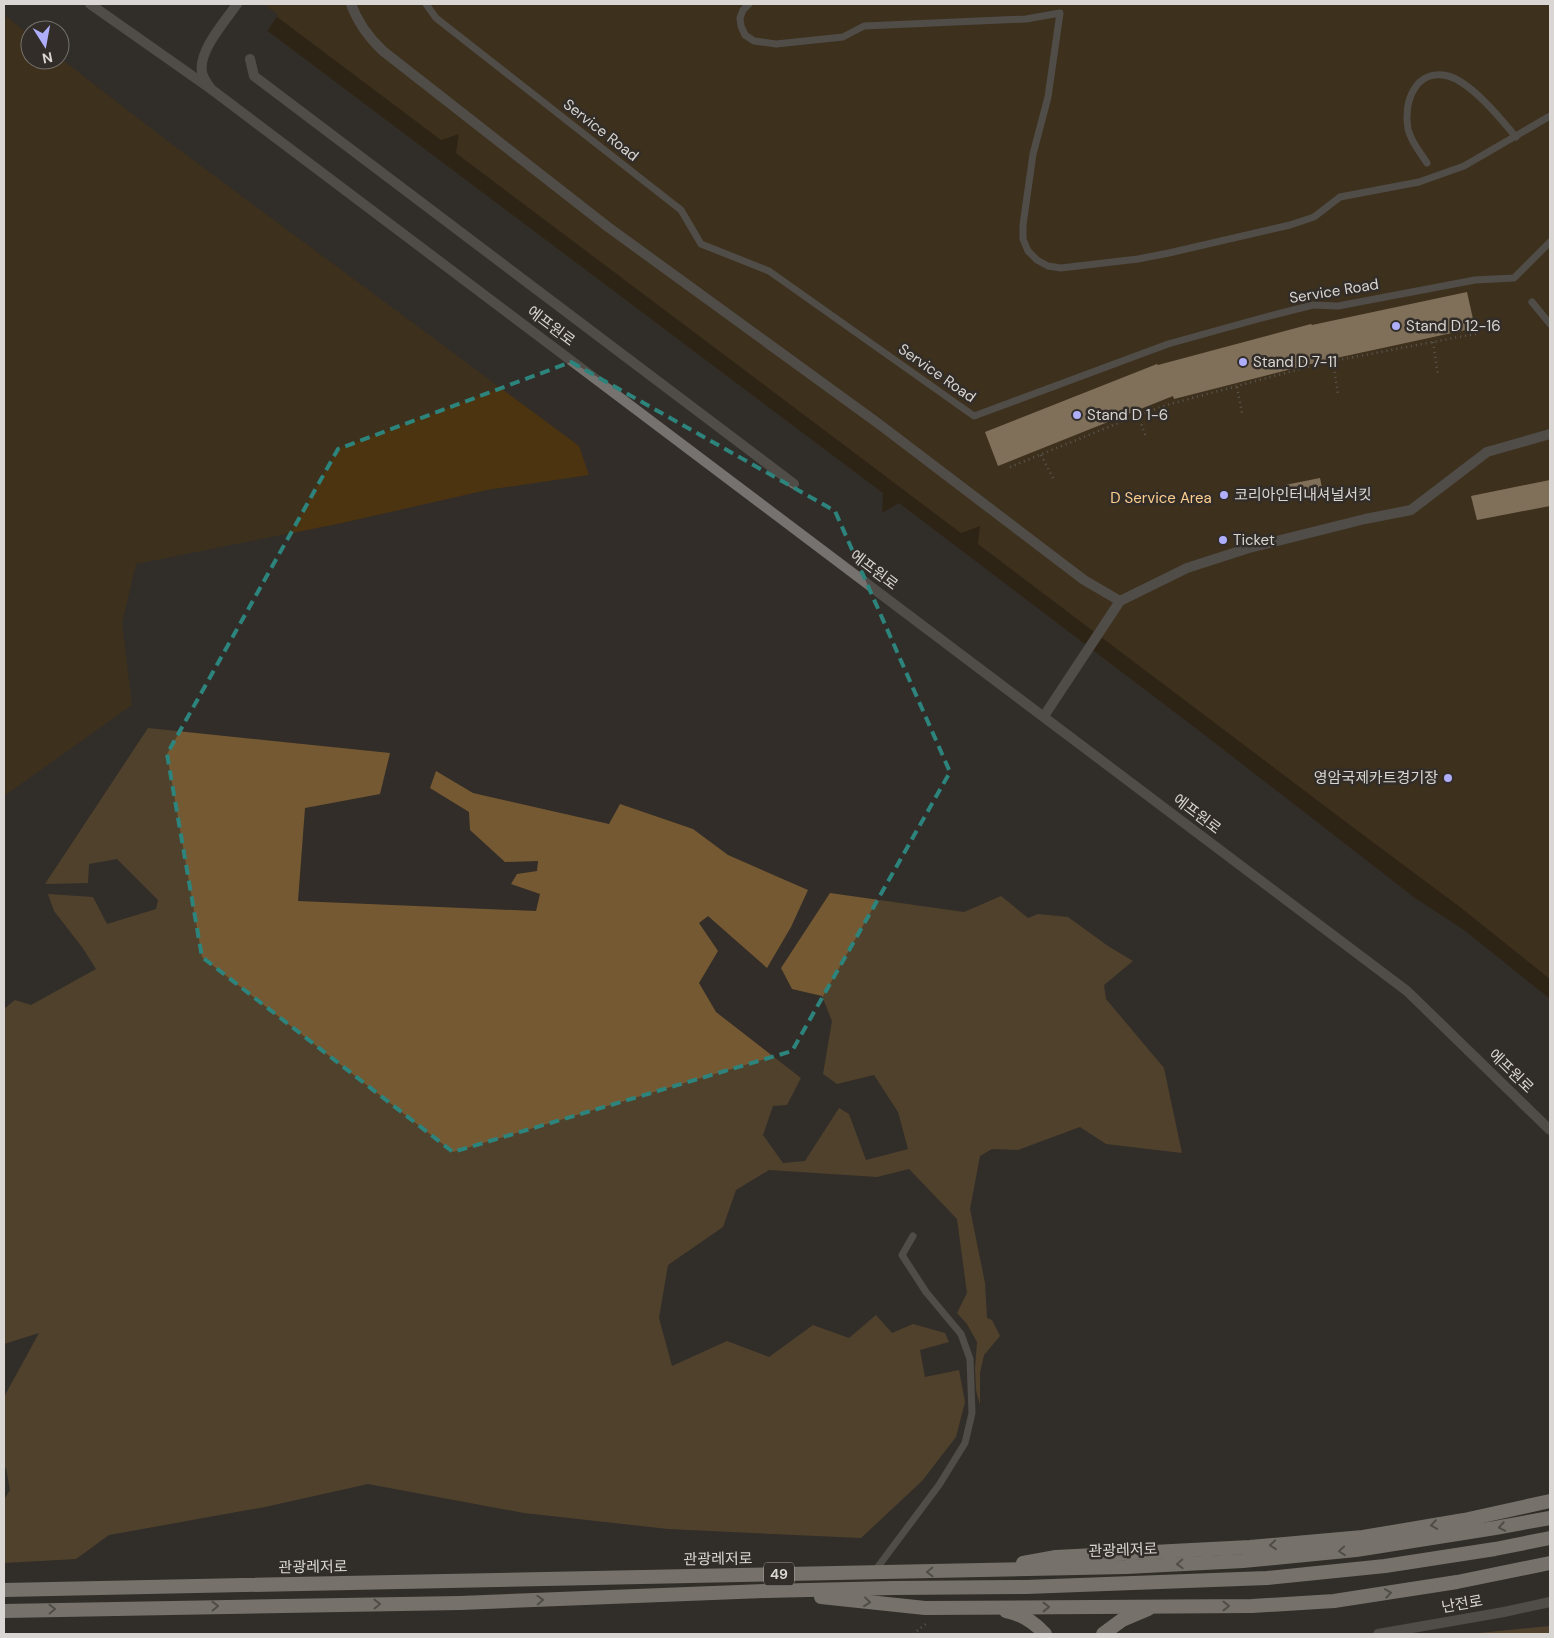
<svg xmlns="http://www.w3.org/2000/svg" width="1554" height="1638" viewBox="0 0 1554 1638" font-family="'DM Sans','Noto Sans KR',sans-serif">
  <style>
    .green { fill: #4c3410 }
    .forest { fill: #755932 }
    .water { fill: #2c1900 }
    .pier { fill: #322d28 }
    .building { fill: #e1c197 }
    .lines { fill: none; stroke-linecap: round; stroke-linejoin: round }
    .path { stroke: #8d8985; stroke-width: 2.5; stroke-dasharray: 1 4; stroke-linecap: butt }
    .service { stroke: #75726f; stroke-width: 7 }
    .pedestrian { stroke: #75726f; stroke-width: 10 }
    .minor { stroke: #75726f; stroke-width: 10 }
    .tertiary { stroke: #75726f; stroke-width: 10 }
    .trunk { stroke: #c9c4bd; stroke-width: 14 }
    .oneway { stroke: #76716b }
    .marked { fill: none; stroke: #2d847d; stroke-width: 4; stroke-dasharray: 10 6; stroke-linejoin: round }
    .poi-dot { fill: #aeaefa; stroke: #322d28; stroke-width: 2 }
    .labels { text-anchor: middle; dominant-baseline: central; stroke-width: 5; stroke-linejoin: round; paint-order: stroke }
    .shield { fill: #322d28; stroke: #a7a3a0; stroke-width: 1 }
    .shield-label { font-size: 14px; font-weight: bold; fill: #d9d6d3 }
    .street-label { font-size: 15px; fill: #d9d6d3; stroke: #322d28 }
    .poi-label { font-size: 15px; fill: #d9d6d3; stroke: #322d28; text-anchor: start }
    .park-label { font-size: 15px; fill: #fece8f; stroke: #322d28 }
  </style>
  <rect width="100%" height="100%" fill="#322d28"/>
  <g class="green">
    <path d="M245 4H1550V986Z"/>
    <path d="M4 15 30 35V60H60V58L166 140 579 446 589 475 487 490 342 523 136 564 122 623 132 705 4 796Z"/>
  </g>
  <g class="forest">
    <path d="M148 728 390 753 380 794 305 808 298 901 536 911 540 894 511 884 517 874 537 871 538 861 505 862 470 830 469 812 430 788 436 771 473 793 609 824 620 804 693 829 728 855 808 890 791 927 767 968 708 916 699 923 718 951 699 983 716 1012 801 1078 787 1105 773 1106 763 1135 783 1163 805 1161 839 1108 849 1114 866 1160 908 1149 898 1112 874 1075 837 1084 823 1074 832 1021 822 996 792 989 781 968 830 893 964 912 1001 896 1028 918 1038 914 1068 917 1108 946 1133 961 1104 985 1106 999 1164 1068 1182 1153 1106 1144 1080 1127 1018 1150 992 1149 980 1156 970 1209 985 1283 987 1318 992 1320 1000 1336 984 1355 980 1373V1405L976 1390 975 1369 977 1342 967 1324 957 1313 967 1293 957 1219 909 1169 877 1177 769 1170 736 1190 723 1227 668 1265 659 1318 672 1366 727 1341 769 1357 813 1325 849 1338 876 1315 892 1333 913 1324 945 1333 949 1342 920 1350 925 1377 959 1370 965 1402 956 1437 922 1481 861 1538 668 1529 524 1513 368 1484 265 1507 109 1535 76 1559 4 1563V1500L10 1490 6 1468H4V1397L39 1333 4 1344V1009L15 1000 31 1005 96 969 82 947 54 911 48 894 93 897 107 924 156 909 158 900 117 859 89 864 88 883 45 884Z"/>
    <path d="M1550 1626V1634H1469Z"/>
  </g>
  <path class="water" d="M230 4H260L441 140 459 134 456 153 961 533 980 526 978 544 1350 825 1460 907 1550 979V999L1464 930 1415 898 1206 736 899 503 882 513 883 493 269 32Z"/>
  <path class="pier" d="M227 4H264L278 15 266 33Z"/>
  <g class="building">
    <path d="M1467 292 1475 328 1327 360 1174 399 1173 396 998 466 985 432 1157 364 1158 365 1311 324 1312 325Z"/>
    <path d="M1320 478 1323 493 1288 501 1285 485Z"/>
    <path d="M1550 480V506L1477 520 1471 496Z"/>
  </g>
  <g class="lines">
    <g class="path">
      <path d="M1433 342 1438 375"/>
      <path d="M1333 362 1338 394"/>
      <path d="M1237 387 1242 413"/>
      <path d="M1138 415 1146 437"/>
      <path d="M1041 455 1053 478"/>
      <path d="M1010 467 1138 415 1170 404 1323 363 1480 333"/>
      <path d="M913 1634 927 1623"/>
    </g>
    <g class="service">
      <path d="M426 4 436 18 681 210 701 244 769 271 974 416 1168 344 1258 319 1313 305 1338 306 1475 280 1514 278 1550 242"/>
      <path d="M749 4 743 10 740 18 741 26 745 35 754 41 776 44 843 37 864 26 1026 19 1060 13 1048 97 1033 154 1023 225V239L1028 251 1037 260 1048 266 1061 268 1138 259 1169 253 1290 225 1314 217 1340 197 1419 182 1464 166 1550 116"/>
      <path d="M1427 163C1420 152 1411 142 1408 129 1403 103 1415 68 1448 76 1471 82 1501 119 1516 137"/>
      <path d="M1532 302 1550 324"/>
      <path d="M874 1572 939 1485 965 1443 972 1413 970 1359 961 1334 926 1292 902 1255 913 1236"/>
    </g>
    <path class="pedestrian" d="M250 59 254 76 794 484"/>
    <g class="minor">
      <path d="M90 4 211 89"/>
      <path d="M351 4C358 23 368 37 383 51L608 227 879 424 1084 580 1120 601"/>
      <path d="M1044 716 1120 601 1187 568 1249 548 1365 519 1411 510 1487 452 1550 434"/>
    </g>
    <g class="tertiary">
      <path d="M237 4C226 20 198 51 202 72 203 79 208 84 211 89L1407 991 1550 1130"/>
      <path d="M1378 1634 1504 1612 1550 1602"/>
    </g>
    <g class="trunk">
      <path d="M1023 1563 1056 1557 1250 1547 1363 1537 1464 1520 1550 1501"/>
      <path d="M4 1590 1126 1567 1243 1561 1356 1550 1495 1528 1550 1518"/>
      <path d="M821 1597 925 1608 1252 1606 1334 1601 1457 1582 1550 1563"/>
      <path d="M4 1611 460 1603 766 1591 893 1588 1026 1587 1267 1578 1385 1566 1495 1549 1550 1538"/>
      <path d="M1006 1611C1022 1614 1034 1622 1045 1634"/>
      <path d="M1103 1634 1122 1620 1148 1609"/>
    </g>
  </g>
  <defs><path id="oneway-chevron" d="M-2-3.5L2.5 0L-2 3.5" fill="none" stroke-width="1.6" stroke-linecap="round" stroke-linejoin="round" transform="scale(1.25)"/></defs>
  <g class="oneway">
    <use href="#oneway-chevron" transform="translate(1434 1525) rotate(171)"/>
    <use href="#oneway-chevron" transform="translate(1502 1527) rotate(170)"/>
    <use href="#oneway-chevron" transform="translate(1273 1545) rotate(175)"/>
    <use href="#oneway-chevron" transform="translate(1342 1551) rotate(175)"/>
    <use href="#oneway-chevron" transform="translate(1180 1564) rotate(177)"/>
    <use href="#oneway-chevron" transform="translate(930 1572) rotate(179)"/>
    <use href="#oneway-chevron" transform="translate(1388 1593) rotate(-9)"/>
    <use href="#oneway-chevron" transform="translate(540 1600) rotate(-2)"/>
    <use href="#oneway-chevron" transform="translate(867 1602) rotate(6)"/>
    <use href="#oneway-chevron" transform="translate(377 1604) rotate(-1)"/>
    <use href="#oneway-chevron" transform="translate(215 1606) rotate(-1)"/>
    <use href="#oneway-chevron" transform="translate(1226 1606)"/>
    <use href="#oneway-chevron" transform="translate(1046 1607)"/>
    <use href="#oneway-chevron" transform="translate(52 1609) rotate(-1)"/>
  </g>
  <path d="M0 0H1554V1638H0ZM571 362 835 511 950 772 792 1051 453 1152 202 957 167 754 338 449Z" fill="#322d28" fill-opacity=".55" fill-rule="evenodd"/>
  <path class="marked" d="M571 362 835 511 950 772 792 1051 453 1152 202 957 167 754 338 449Z"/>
  <g class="poi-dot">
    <circle cx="1396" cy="326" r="5"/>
    <circle cx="1243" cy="362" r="5"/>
    <circle cx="1077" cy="415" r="5"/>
    <circle cx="1224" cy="495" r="5"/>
    <circle cx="1223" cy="540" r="5"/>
    <circle cx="1448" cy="778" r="5"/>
  </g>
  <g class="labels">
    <rect class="shield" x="764" y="1562.5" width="30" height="23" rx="4"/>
    <g class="shield-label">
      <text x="779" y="1574">49</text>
    </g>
    <g class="street-label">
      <text transform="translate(601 130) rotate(38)">Service Road</text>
      <text transform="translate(1334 291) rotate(-9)">Service Road</text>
      <text transform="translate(551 326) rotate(37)">에프원로</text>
      <text transform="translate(937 373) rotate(35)">Service Road</text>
      <text transform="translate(874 570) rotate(37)">에프원로</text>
      <text transform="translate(1197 814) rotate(37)">에프원로</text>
      <text transform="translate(1511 1071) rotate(44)">에프원로</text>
      <text transform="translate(1123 1550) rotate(-2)">관광레저로</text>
      <text transform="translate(718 1559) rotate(-1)">관광레저로</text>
      <text transform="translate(313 1567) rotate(-1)">관광레저로</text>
      <text transform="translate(1462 1604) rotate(-10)">난전로</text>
    </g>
    <g class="poi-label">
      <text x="1406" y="326">Stand D 12-16</text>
      <text x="1253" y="362">Stand D 7-11</text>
      <text x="1087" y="415">Stand D 1-6</text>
      <text x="1234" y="495">코리아인터내셔널서킷</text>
      <text x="1233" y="540">Ticket</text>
      <text x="1438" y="778" text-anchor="end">영암국제카트경기장</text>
    </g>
    <g class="park-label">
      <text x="1161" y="498">D Service Area</text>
    </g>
  </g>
  <rect width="1554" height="1638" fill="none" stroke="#d9d6d3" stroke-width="10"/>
  <g transform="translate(45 45) rotate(169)"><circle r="24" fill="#322d28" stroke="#75716c"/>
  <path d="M0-4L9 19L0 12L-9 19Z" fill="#aeaefa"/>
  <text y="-8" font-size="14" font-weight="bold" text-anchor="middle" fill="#d9d6d3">N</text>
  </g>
</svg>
